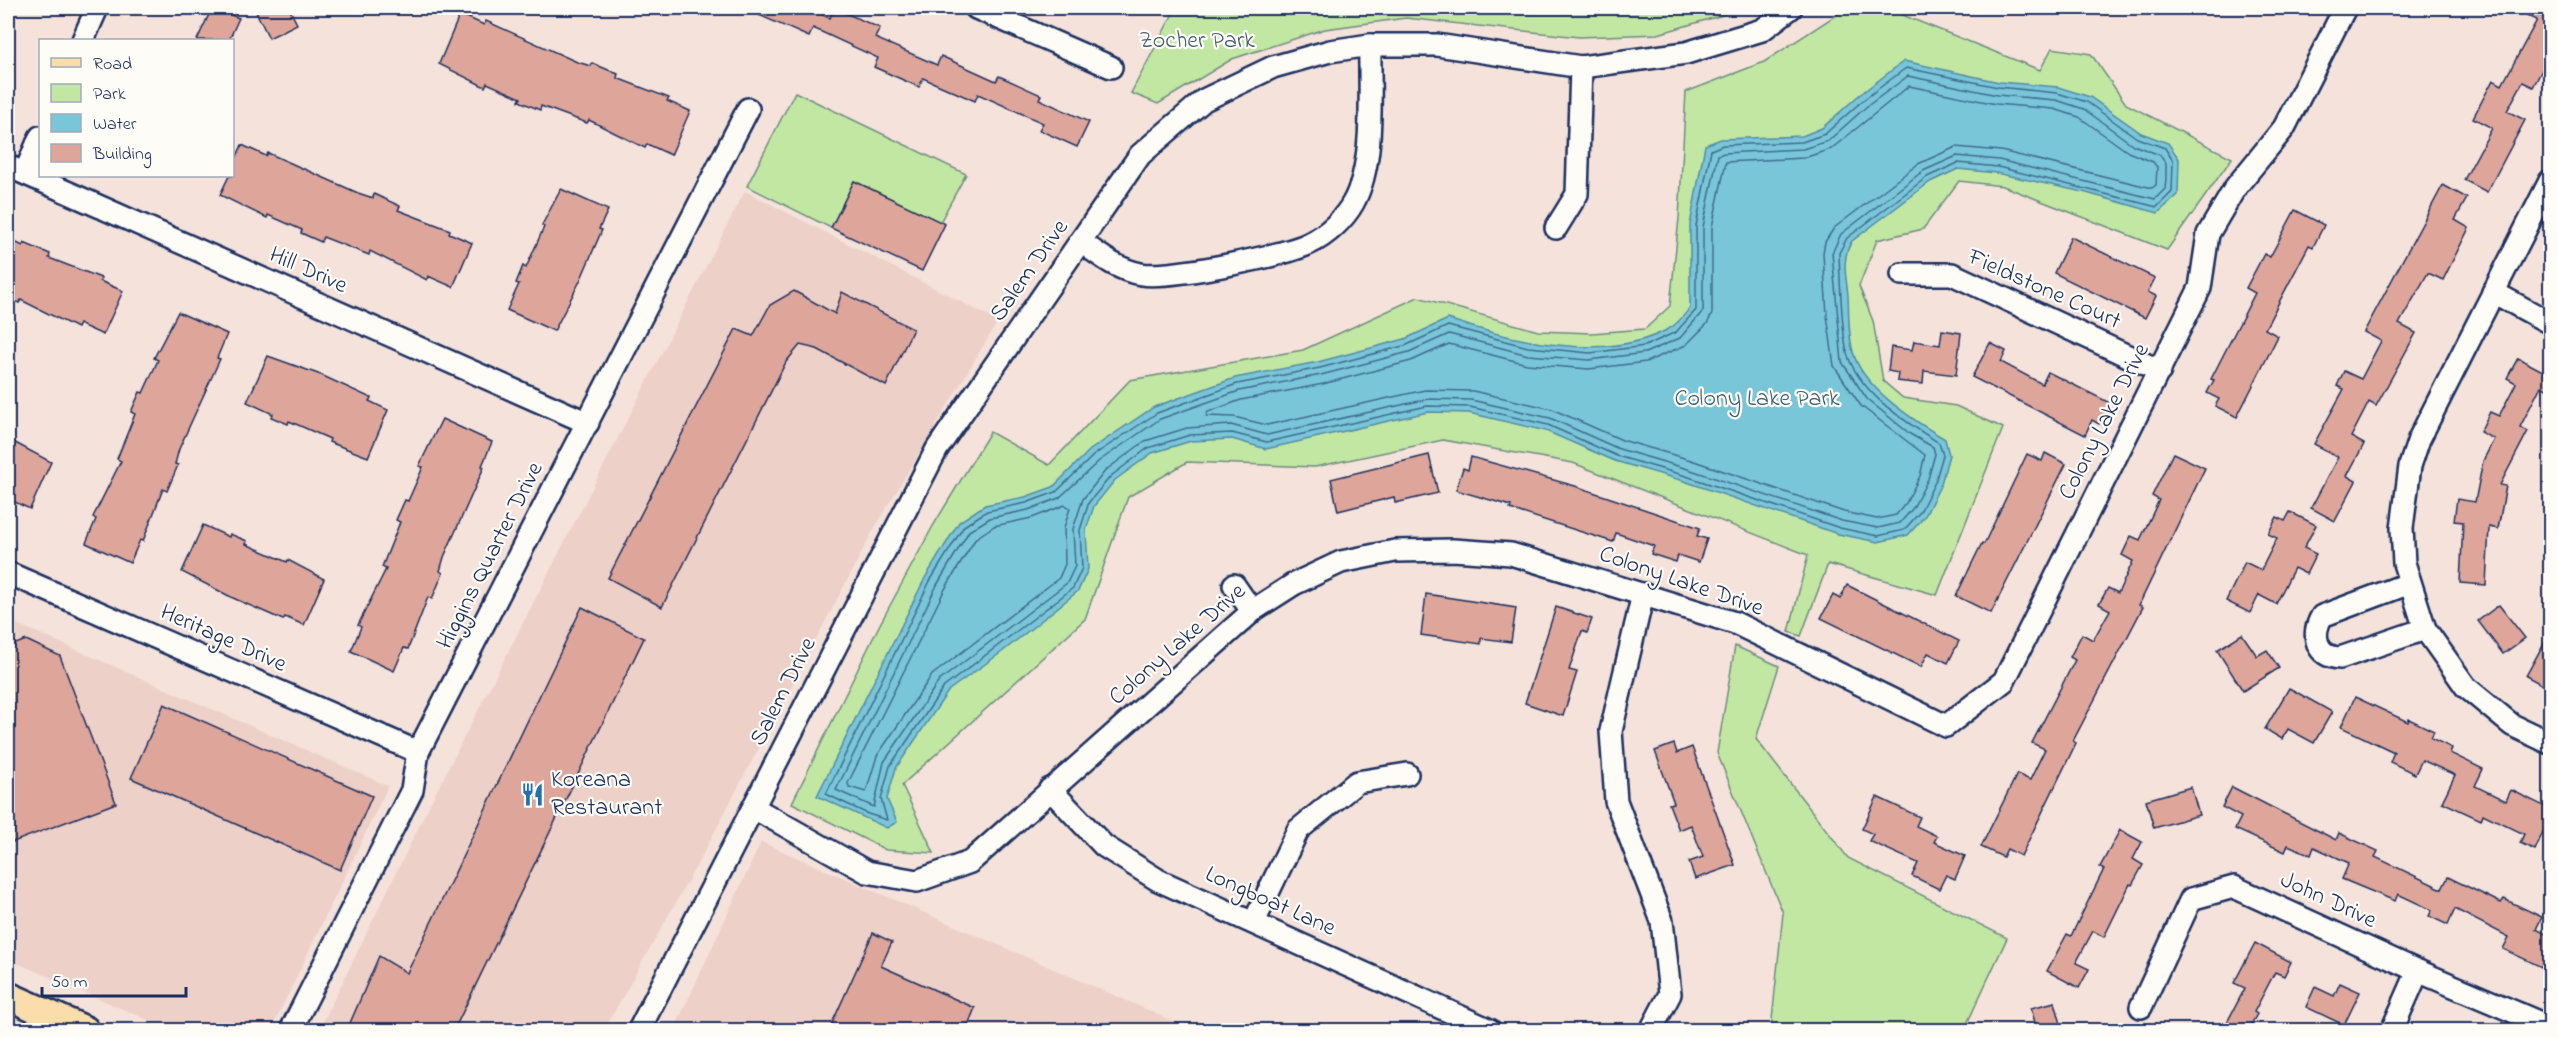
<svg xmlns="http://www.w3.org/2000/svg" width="2558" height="1038" viewBox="0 0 2558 1038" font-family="'Indie Flower',sans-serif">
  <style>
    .built { fill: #edd0c8 }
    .green { fill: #c2e7a2; stroke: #6e8b80; stroke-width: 1.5 }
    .water { fill: #79c6d8; stroke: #538aa7; stroke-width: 1.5 }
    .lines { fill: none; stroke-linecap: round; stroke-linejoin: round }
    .shore { stroke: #416b8f; stroke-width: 1.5 }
    .building { fill: #dea59a; stroke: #1b2f5e; stroke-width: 1.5 }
    .minor-casing { stroke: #1b2f5e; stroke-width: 26 }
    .major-casing { stroke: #1b2f5e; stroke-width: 32 }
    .minor { stroke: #fdfcf7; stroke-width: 21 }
    .major { stroke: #fbddab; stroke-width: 27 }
    .labels { text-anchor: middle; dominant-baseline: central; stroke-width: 4.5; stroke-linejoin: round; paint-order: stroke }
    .park-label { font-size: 24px; fill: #455d6f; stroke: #fdfcf7 }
    .street-label { font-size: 24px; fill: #1b2f5e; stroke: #fdfcf7 }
    .poi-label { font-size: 24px; fill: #1b2f5e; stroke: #fdfcf7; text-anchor: start }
  </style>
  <rect width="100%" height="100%" fill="#f4e2db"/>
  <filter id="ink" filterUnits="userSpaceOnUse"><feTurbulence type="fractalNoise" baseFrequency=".0167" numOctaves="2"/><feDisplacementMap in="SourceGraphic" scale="12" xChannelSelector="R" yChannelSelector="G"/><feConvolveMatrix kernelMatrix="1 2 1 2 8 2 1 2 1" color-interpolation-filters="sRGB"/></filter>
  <g filter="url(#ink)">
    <g class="built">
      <path d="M745 191 998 321 874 529 704 852 604 1030H319L430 804Z"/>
      <path d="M8 620 388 786 271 1030H171L8 959Z"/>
      <path d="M761 842 1194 1030H674Z"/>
    </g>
    <g class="green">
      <path d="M1176 8H1736L1723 15 1658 34 1579 37 1406 18 1325 29 1232 59 1158 104 1131 93Z"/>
      <path d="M1847 8H1885L2040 70 2052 48 2091 54 2126 104 2232 158 2167 250 2003 186 1959 181 1923 229 1877 240 1859 286 1873 321 1883 381 1903 398 1956 406 2003 428 1937 595 1828 564 1801 636 1789 632 1808 555 1573 463 1443 440 1315 467 1187 462 1128 497 1085 619 902 785 934 853 886 850 792 803 880 624 933 526 990 432 1049 465 1130 380 1303 350 1418 297 1538 331 1592 333 1645 329 1670 306 1679 218 1686 92 1764 62Z"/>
      <path d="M795 92 966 174 940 222 854 181 831 228 747 186Z"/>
      <path d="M1735 646 1779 666 1756 739 1848 858 2007 938 1964 1030H1771L1783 913 1717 753Z"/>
    </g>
    <path class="water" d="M1904 61 1999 82 2058 87 2090 97 2141 133 2168 143 2179 159 2178 195 2158 213 2083 192 1996 173 1958 169 1930 182 1852 241C1841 258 1846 276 1848 295 1849 314 1848 338 1854 355 1865 390 1916 422 1945 439L1949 455 1941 484 1925 516 1908 535 1878 542 1838 534 1684 481 1615 461 1546 431 1469 413 1428 412 1266 449 1232 439 1191 441 1152 453 1115 480 1094 506 1086 530 1088 569 1078 591 1002 652 949 690 896 768 887 799 897 822 887 828 817 796 925 578 959 522 985 505 1025 497 1053 487 1090 450 1154 407 1235 378 1318 362 1405 339 1448 319C1512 341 1608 364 1670 328 1678 324 1684 315 1690 308V225L1705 145 1721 139 1802 136 1822 128 1858 96Z"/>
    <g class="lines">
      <g class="shore">
        <path d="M1906 68 1998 87 2057 93 2087 102 2137 138 2165 148 2173 161 2172 192 2157 207 1998 167 1958 163 1927 177 1847 238 1839 253C1840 275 1841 340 1849 359 1865 397 1906 422 1939 443L1943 455 1935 482 1920 512 1904 530 1878 536 1840 528 1686 476 1617 456 1548 425 1470 407 1427 406 1267 442 1232 433 1190 435 1148 448 1111 476 1089 502 1080 530 1082 568 1073 588 944 687 890 766 881 799 887 820 868 814 826 794 930 581 964 526 987 511 1026 503 1056 492 1094 455 1157 413 1237 384 1320 368 1407 345 1448 326 1528 347 1590 353 1645 346 1676 332 1696 310V226L1711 150 1723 145 1802 142 1825 134 1862 101Z"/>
        <path d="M1908 76 1997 95 2056 100 2084 109 2133 145 2160 155 2166 164V178L2165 189 2155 199 1999 160 1957 156 1923 171 1841 234 1832 253 1842 362 1867 399 1910 434 1933 447 1935 454 1928 479 1913 508 1900 523 1878 528 1842 521 1688 469 1619 449 1550 418 1471 400 1428 399 1267 435 1231 425 1187 428 1145 441 1106 470 1083 499 1073 529 1075 566 1067 583 939 681 884 762 874 807 836 790 937 585 969 531 990 518 1028 510 1059 498 1099 461 1160 419 1239 391 1321 375 1409 352 1449 334 1528 355 1589 360 1645 353 1680 338 1703 311V227L1718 155 1724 153 1803 149 1828 141 1866 107Z"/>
        <path d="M1909 86 1996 104 2054 109 2079 117 2128 152 2153 162 2157 167 2156 185 2152 188 2001 151 1956 147 1918 164 1834 228 1825 242 1823 253 1827 315 1834 366 1861 406 1925 455 1920 476 1906 503 1896 515 1877 519 1844 512 1691 460 1622 440 1552 409 1473 391 1425 390 1267 425 1234 417 1206 416 1208 412 1241 400 1323 384 1411 361 1449 344 1527 364 1589 369 1646 362 1686 345 1707 324 1712 314V227L1726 162 1804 158 1831 149Z"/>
        <path d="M1065 505 1070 508 1064 528 1065 564 1059 578 932 675 877 756 866 792 849 787 848 783 945 589 976 538 994 526 1032 518Z"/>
      </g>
    </g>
    <g class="building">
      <path d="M212 8 239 18 229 40H197Z"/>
      <path d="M254 8H289L297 24 269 38Z"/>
      <path d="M743 8H805L830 18 834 8 880 28 875 38 937 65 941 56 996 81 999 76 1041 95 1039 99 1089 122 1077 147 1039 130 1043 123 978 94 975 101 923 78 919 87 874 67 878 58 813 28 809 37Z"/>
      <path d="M2512 8H2550V75L2542 70 2533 87 2523 82 2507 111 2525 120 2487 192 2464 180 2492 128 2473 118 2493 80 2502 85 2537 20Z"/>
      <path d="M460 14 484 25 486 21 577 62 591 66 592 63 618 74 617 78 669 98 667 101 690 111 671 155 647 144 645 148 589 120 587 123 541 106 540 110 519 101 521 98 487 83 485 87 439 64Z"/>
      <path d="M242 145 266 156 268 153 358 193 373 198 374 194 400 206 398 210 450 230 449 233 472 243 453 287 428 276 427 280 370 251 369 255 323 237 321 242 301 233 302 230 268 215 267 218 220 195 229 176H232V167Z"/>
      <path d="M854 181 945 224 922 271 831 228Z"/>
      <path d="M2443 185 2467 198 2455 220 2469 228 2443 280 2428 273 2399 324 2416 333 2376 406 2369 402 2351 437 2364 444 2347 476 2356 481 2335 521 2311 508 2338 457 2314 444 2344 389 2337 386 2344 371 2361 379 2381 341 2364 332Z"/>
      <path d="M561 189 608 210 599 229 602 230 580 281 554 331 507 310 519 284 516 283 523 266 526 268 544 227 542 225Z"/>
      <path d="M2295 210 2324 225 2313 247 2309 245 2265 329 2278 336 2237 417 2215 406 2219 399 2207 393 2214 380 2211 379 2255 293 2246 288 2264 254 2270 257Z"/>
      <path d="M2071 237 2155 278 2148 292 2156 296 2145 318 2054 273Z"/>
      <path d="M8 239 23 246 24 243 50 254 49 258 101 278 100 281 123 291 103 335 79 324 77 328 21 300 19 303 8 298Z"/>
      <path d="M794 291 835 314 842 292 913 329 886 386 817 349 800 345 786 362 662 607 608 578 736 329 753 336 770 305Z"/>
      <path d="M178 312 227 334 217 358 220 359 179 449 175 464 178 465 167 491 163 489 143 541 140 540 130 563 86 543 96 519 93 517 121 461 117 459 135 414 131 412 140 392 143 393 158 360 154 358Z"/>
      <path d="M1942 330 1961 333 1956 375 1924 371 1923 384 1897 381 1898 373 1888 371 1891 347 1912 350 1914 341 1940 345Z"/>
      <path d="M1990 343 2006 351 2001 362 2042 384 2048 372 2110 403 2099 424 2092 420 2085 435 1972 377Z"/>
      <path d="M268 356 321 375 371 398 369 401 388 410 368 457 329 442 330 439 289 421 288 424 271 417 273 414 247 402Z"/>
      <path d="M2518 358 2550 375V391L2541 386 2520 427 2528 431 2500 485 2506 486 2498 529 2489 527 2486 585 2460 583 2463 522 2454 521 2457 499 2475 502 2483 461 2494 439 2480 432 2490 412 2499 416 2516 383 2507 378Z"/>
      <path d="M442 419 492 442 482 466 484 467 444 557 440 571 443 573 432 599 428 597 408 649 404 648 394 671 351 651 361 627 358 625 386 569 382 567 400 522 396 520 405 500 408 501 423 467 419 466Z"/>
      <path d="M8 439 51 462 30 509 8 499Z"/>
      <path d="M2045 453 2066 464 1991 613 1956 596 1982 543 1984 544 2027 454 2042 461Z"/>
      <path d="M2173 453 2205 468 2139 605 2143 607 2073 741 2076 743 2021 856 2007 849 2003 857 1981 847 2017 774 2030 780 2045 749 2032 743 2075 660 2070 657 2082 634 2093 640 2110 610 2099 604 2108 588 2118 593 2133 561 2122 555 2131 536 2140 540 2159 500 2152 496Z"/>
      <path d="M1429 455 1438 493 1395 503 1394 497 1338 511 1331 479Z"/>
      <path d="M1471 457 1575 486 1700 528 1697 536 1707 539 1699 562 1678 555 1676 562 1651 554 1654 546 1616 533 1613 542 1510 509 1511 506 1456 490 1463 468 1468 470Z"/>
      <path d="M2290 512 2316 525 2304 548 2316 554 2306 574 2294 568 2276 604 2259 595 2250 613 2226 601 2245 562 2261 570 2277 538 2268 534 2277 517 2285 521Z"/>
      <path d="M203 525 229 537 230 534 247 541 246 544 287 562 288 560 324 579 304 625 285 617 283 620 233 598 182 572Z"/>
      <path d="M1847 585 1959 641 1948 663 1928 653 1921 667 1821 618 1833 595 1840 599Z"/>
      <path d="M1426 594 1516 608 1511 642 1481 638V644L1421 635Z"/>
      <path d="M2499 605 2525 638 2503 654 2478 621Z"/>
      <path d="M582 607 644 638 454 1030H347L379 956 407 973Z"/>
      <path d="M1556 607 1592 619 1587 633 1582 631 1569 670 1577 672 1563 716 1525 703Z"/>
      <path d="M2550 632V689L2526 676Z"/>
      <path d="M2242 634 2257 656 2267 650 2279 668 2243 691 2217 650Z"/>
      <path d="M26 640 60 656 116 803 8 844V647Z"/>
      <path d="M2289 688 2332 712 2314 743 2288 729 2282 739 2265 729Z"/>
      <path d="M2355 697 2408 722 2409 719 2434 731 2431 738 2452 748 2450 753 2483 769 2475 786 2506 801 2511 790 2550 809V816L2535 850 2520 843 2524 834 2483 814 2481 820 2442 802 2455 775 2422 760 2415 774 2390 762 2394 752 2341 727Z"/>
      <path d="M164 704 372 796 340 870 131 778Z"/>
      <path d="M1674 744 1677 753 1692 747 1735 865 1695 879 1689 862 1703 857 1691 825 1679 830 1669 804 1674 803 1655 751Z"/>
      <path d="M2191 787 2199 815 2154 828 2146 800Z"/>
      <path d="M2232 787 2336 840 2339 833 2378 851 2375 857 2442 889 2448 877 2501 903 2504 899 2542 917 2536 929 2550 936V971L2503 949 2509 937 2455 909 2448 925 2429 916 2432 910 2398 894 2395 901 2342 879 2349 863 2314 847 2311 855 2288 845 2285 852 2235 829 2241 817 2222 807Z"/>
      <path d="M1877 797 1920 817 1916 826 1937 836 1934 842 1965 856 1955 879 1946 875 1939 889 1912 876 1918 863 1869 841 1873 834 1862 829Z"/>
      <path d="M2120 830 2142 842 2133 859 2143 865 2132 885 2130 884 2104 937 2093 931 2076 963 2089 969 2079 988 2047 971 2067 934 2071 936 2104 869 2100 867Z"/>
      <path d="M873 933 892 942 881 966 975 1008 966 1030H829Z"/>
      <path d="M2255 943 2291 962 2284 976 2275 972 2254 1012 2257 1014 2248 1030H2223L2245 988 2234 983Z"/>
      <path d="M2340 983 2360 992 2344 1025 2306 1007 2315 987 2334 996Z"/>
      <path d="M2055 1002 2061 1024 2057 1030H2037L2031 1008Z"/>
    </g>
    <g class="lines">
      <defs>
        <g id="minor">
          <path d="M976 8 1111 67"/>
          <path d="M83 40 97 8"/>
          <path d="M8 166 588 423"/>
          <path d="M25 173 40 137"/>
          <path d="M2550 181 2419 439 2410 466 2402 528 2404 563 2425 629 2466 687 2512 725 2550 743"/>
          <path d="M1556 228 1577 194 1581 67"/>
          <path d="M1081 242C1099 255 1118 270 1141 274 1168 279 1285 256 1310 243 1327 235 1344 219 1353 203 1376 162 1369 91 1370 45"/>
          <path d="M1902 274H1952L2160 371"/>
          <path d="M2493 292 2550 323"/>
          <path d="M8 573 418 752"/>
          <path d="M2410 583 2322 616C2311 635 2316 657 2340 658L2425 629"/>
          <path d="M1234 585 1252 611"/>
          <path d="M1643 594 1611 731 1616 801 1662 921 1670 994 1651 1030"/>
          <path d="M1050 789 1104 846 1158 880 1490 1030"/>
          <path d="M754 808 867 872 917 881 970 862 1255 609 1294 584 1341 562 1395 551 1453 550 1511 554 1735 623 1946 726 2004 681 2200 288 2208 234 2235 188 2284 128 2345 8"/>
          <path d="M1254 922 1298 830 1357 782 1407 774"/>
          <path d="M2141 1007 2191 899 2234 887 2418 971 2550 1027"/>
          <path d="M291 1030 412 790 418 752 748 109"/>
          <path d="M639 1030 937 449 1140 155 1204 100 1273 67 1330 51 1370 45H1437L1581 67 1686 53 1762 30 1791 8"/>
          <path d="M2392 1030 2418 971"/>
        </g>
        <path id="major" d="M8 996 85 1030"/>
      </defs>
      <use href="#minor" class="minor-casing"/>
      <use href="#major" class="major-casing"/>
      <use href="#minor" class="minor"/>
      <use href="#major" class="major"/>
    </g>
  </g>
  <defs>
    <symbol id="restaurant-bare" viewBox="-9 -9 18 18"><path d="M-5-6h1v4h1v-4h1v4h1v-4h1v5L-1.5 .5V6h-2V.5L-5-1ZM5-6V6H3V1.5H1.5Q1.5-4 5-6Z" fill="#1f6fb2" stroke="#fdfcf7" stroke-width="2.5" paint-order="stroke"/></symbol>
  </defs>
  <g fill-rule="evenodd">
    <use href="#restaurant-bare" x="516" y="778" width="33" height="33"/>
  </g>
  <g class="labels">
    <g class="park-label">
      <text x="1197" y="41">Zocher Park</text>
      <text x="1757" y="399">Colony Lake Park</text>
    </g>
    <g class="street-label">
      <text transform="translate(308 271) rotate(24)">Hill Drive</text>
      <text transform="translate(1030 271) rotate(-55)">Salem Drive</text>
      <text transform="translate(2044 290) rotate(24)">Fieldstone Court</text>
      <text transform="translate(2105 422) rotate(-63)">Colony Lake Drive</text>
      <text transform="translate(491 556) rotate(-63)">Higgins Quarter Drive</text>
      <text transform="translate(1681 582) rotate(19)">Colony Lake Drive</text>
      <text transform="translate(223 639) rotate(24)">Heritage Drive</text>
      <text transform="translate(1178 645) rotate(-41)">Colony Lake Drive</text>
      <text transform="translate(784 692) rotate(-63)">Salem Drive</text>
      <text transform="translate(2328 901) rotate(25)">John Drive</text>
      <text transform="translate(1270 902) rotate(24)">Longboat Lane</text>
    </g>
    <g class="poi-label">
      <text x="551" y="780">Koreana<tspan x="551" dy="28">Restaurant</tspan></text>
    </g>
  </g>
  <rect width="2558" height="1038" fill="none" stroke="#fdfcf7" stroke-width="30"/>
  <rect x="15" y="15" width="2528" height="1008" fill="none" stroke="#1b2f5e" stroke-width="2" filter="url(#ink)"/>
  <rect x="39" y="39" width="195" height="138" fill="#fdfcf7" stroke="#a3aaba" stroke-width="1.5"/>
  <rect x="51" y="58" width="30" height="9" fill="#fbddab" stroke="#a3aaba" stroke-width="1.5"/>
  <text x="93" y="69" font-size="18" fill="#1b2f5e">Road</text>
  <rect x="51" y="84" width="30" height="18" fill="#c2e7a2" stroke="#a3aaba" stroke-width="1.5"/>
  <text x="93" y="99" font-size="18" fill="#1b2f5e">Park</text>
  <rect x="51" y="114" width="30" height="18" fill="#79c6d8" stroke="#a3aaba" stroke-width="1.5"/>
  <text x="93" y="129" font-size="18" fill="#1b2f5e">Water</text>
  <rect x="51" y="144" width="30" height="18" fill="#dea59a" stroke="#a3aaba" stroke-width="1.5"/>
  <text x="93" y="159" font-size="18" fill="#1b2f5e">Building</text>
  <path d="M42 987v9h144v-9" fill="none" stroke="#1b2f5e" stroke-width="3"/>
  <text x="51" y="987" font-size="18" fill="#1b2f5e" stroke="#fdfcf7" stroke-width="4.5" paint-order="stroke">50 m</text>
</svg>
